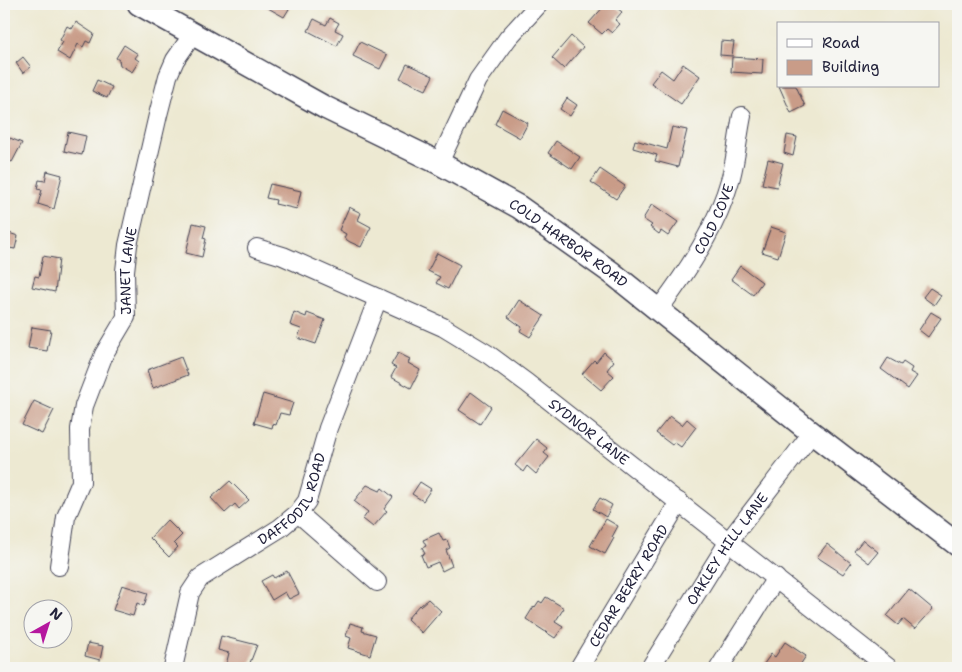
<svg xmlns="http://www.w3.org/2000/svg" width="962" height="672" viewBox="0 0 962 672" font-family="'Shantell Sans',sans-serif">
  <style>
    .building { fill: #c99c88 }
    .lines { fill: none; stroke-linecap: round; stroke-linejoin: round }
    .minor-casing { stroke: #404052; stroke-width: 20 }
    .major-casing { stroke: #404052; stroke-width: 25 }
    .minor { stroke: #fff; stroke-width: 18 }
    .major { stroke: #fff; stroke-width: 22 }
    .labels { text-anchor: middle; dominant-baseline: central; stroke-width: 5; stroke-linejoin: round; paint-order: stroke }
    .street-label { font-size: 14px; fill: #22223b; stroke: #f6f6f2 }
  </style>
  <rect width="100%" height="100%" fill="#f6f6f2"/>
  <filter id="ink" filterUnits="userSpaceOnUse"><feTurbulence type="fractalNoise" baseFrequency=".02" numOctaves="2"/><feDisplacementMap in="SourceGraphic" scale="10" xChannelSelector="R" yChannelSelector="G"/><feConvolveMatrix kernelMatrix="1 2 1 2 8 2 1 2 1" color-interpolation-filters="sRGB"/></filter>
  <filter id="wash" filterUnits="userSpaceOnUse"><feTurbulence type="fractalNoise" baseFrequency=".0096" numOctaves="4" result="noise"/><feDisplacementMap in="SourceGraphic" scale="20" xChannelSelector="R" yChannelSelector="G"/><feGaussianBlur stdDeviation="1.12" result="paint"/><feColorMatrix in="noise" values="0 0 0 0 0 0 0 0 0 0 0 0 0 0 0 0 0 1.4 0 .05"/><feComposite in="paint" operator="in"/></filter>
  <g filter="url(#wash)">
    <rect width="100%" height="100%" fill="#ede9d2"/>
    <g id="blocks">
      <g class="building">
        <path d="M261 4H292L284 17Z"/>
        <path d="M606 4H612L622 12 615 20 620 24 612 33 607 29 602 34 589 23Z"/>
        <path d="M330 18 339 23 335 30 343 34 337 46 308 31 314 19 326 25Z"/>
        <path d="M76 22 94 34 90 43 86 41 83 47 78 44 70 60 57 52 63 42 60 40 67 26 72 29Z"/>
        <path d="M571 36 583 47 564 69 552 58Z"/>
        <path d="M721 41 734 42 732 56 720 55Z"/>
        <path d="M360 42 387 55 380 69 353 56Z"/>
        <path d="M124 45 138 54 135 58 139 61 132 72 120 65 119 60 116 58Z"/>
        <path d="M23 57 31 67 23 73 16 63Z"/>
        <path d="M732 57 763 59 762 74 731 72Z"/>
        <path d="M407 64 433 76 426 90 400 78Z"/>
        <path d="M683 64 700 76 681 104 651 83 661 70 673 79Z"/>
        <path d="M97 80 112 87 107 98 92 91Z"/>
        <path d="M779 86H796L805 106 791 113Z"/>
        <path d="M567 98 577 105 570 116 560 109Z"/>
        <path d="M502 109 528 123 520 138 495 124Z"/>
        <path d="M672 127 687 130 678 167 655 161 657 155 633 148 635 140 667 149Z"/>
        <path d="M68 132 86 136 82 155 64 151Z"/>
        <path d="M787 135 797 137 793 156 784 153Z"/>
        <path d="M10 138 22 143 12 162 4 158V151Z"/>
        <path d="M556 141 580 157 572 169 548 153Z"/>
        <path d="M768 159 783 163 777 187 762 184Z"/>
        <path d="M600 169 625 186 616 199 591 182Z"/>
        <path d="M47 171 62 175 54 209 38 204 42 190 37 189 39 180 45 181Z"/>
        <path d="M270 184 301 191 297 209 275 204 276 200 266 198Z"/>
        <path d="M652 204 678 222 668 236 661 231 659 234 650 227 652 225 643 219Z"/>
        <path d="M349 207 361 213 358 220 371 227 361 247 350 242 344 238 346 234 339 230Z"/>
        <path d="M193 223 206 226 203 238 206 239 202 257 186 253Z"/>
        <path d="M771 227 786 232 778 257 762 252Z"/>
        <path d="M6 232 18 236 15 249 4 247Z"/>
        <path d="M437 253 460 265 448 289 436 283 440 277 428 271Z"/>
        <path d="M43 256 59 259 55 292 32 287 35 276 39 277Z"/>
        <path d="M740 266 762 282 753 295 731 279Z"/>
        <path d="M930 288 941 295 934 305 923 297Z"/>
        <path d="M519 300 544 316 530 337 520 331 522 327 508 317Z"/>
        <path d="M294 312 306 317 307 313 325 320 316 344 298 338 301 329 290 325Z"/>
        <path d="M931 312 941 318 928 337 919 330Z"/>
        <path d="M32 327 51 330 47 351 28 348Z"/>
        <path d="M604 352 614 361 607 370 614 376 601 390 582 374 594 360 596 362Z"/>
        <path d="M398 353 410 359 408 363 420 370 411 388 391 377 396 368 391 365Z"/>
        <path d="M181 357 188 375 153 388 147 370Z"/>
        <path d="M888 358 901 365 903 362 912 368 910 372 917 376 908 389 881 369Z"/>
        <path d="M471 392 491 407 480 424 459 410Z"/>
        <path d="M263 394 293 403 289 415 280 413 276 425 273 424 272 428 254 423Z"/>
        <path d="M34 401 54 410 42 434 22 425Z"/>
        <path d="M670 416 682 425 687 419 696 427 681 447 674 442 672 445 656 433Z"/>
        <path d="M536 439 547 448 544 453 549 457 536 474 527 466 523 472 515 465Z"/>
        <path d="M230 481 249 500 239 509 235 504 225 513 211 498Z"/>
        <path d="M420 482 431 489 423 501 412 494Z"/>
        <path d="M367 485 380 491 382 488 393 497 384 509 387 511 373 527 363 519 368 512 354 501Z"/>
        <path d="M600 498 612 505 606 517 593 509Z"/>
        <path d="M606 519 618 526 612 537 614 538 605 554 590 546Z"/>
        <path d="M167 520 182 535 174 543 178 547 169 557 150 538Z"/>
        <path d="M439 533 443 541 447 540 450 548 446 550 452 566 442 571 438 562 426 567 421 555 425 554 422 548 426 546 423 540Z"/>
        <path d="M863 540 878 552 869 563 854 551Z"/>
        <path d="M827 544 851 563 843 574 817 557Z"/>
        <path d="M287 571 299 594 289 599 285 592 272 600 261 581 272 575 274 578Z"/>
        <path d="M122 585 148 593 144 606 137 603 133 616 113 610Z"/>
        <path d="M909 589 933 609 915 629 903 619 898 625 887 616Z"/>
        <path d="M546 597 564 608 555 622 563 627 555 638 526 619 534 606 535 607 539 601 542 603Z"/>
        <path d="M428 599 441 611 422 633 407 619 419 605 420 606Z"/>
        <path d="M350 623 363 627 362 631 376 635 370 655 348 648 351 638 346 636Z"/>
        <path d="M221 636 257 645 248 668H229V666L226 665 229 653 218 650Z"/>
        <path d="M785 642 806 656 798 668H761L771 654 775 657Z"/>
        <path d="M88 643 103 646 100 660 85 656Z"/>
      </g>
    </g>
  </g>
  <g filter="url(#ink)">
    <use href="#blocks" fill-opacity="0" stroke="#404052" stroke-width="1"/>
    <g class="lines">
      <defs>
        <g id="minor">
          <path d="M439 163 478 80 508 38 539 4"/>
          <path id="s1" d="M257 248 283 256 443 327 489 355 527 383 889 668"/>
          <path id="s2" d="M659 309C690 268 717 227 731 177 736 158 738 136 742 116"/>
          <path d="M298 513 377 582"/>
          <path id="s3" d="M59 566 66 517 81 482 80 429 84 406 104 354 126 317 125 271 128 245 158 115 168 76 175 60 193 34"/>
          <path id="s4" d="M173 668 190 593 200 578 280 528 298 513 307 501 328 428 378 298"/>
          <path id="s5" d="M579 668 679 502"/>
          <path id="s6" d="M650 668 729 541 812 433"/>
          <path d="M719 668 776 578"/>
        </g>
        <g id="major">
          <path id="s7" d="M139 4 324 107 439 163 519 207 612 273 812 433 958 545"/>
        </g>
      </defs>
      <use href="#minor" class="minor-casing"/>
      <use href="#major" class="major-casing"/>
      <use href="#minor" class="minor"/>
      <use href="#major" class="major"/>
    </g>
  </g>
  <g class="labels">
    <g class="street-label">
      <text stroke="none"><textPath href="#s2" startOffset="106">COLD COVE</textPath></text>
      <text stroke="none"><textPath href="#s7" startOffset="492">COLD HARBOR ROAD</textPath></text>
      <text stroke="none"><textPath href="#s3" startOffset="309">JANET LANE</textPath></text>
      <text stroke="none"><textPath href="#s1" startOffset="382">SYDNOR LANE</textPath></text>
      <text stroke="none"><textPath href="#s4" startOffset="221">DAFFODIL ROAD</textPath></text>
      <text stroke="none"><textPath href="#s6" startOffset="142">OAKLEY HILL LANE</textPath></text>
      <text stroke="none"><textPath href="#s5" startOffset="96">CEDAR BERRY ROAD</textPath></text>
    </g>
  </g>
  <rect width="962" height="672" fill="none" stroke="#f6f6f2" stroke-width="20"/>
  <rect x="777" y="22" width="162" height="65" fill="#f6f6f2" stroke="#a1a1a9"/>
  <rect x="787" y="39" width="25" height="8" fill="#ffffff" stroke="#a1a1a9"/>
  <text x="822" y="48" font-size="15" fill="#22223b">Road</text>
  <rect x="787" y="60" width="25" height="15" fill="#c99c88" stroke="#a1a1a9"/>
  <text x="822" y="72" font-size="15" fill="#22223b">Building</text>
  <g transform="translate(48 624) rotate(39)"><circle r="24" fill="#f6f6f2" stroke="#a1a1a9"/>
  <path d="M0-4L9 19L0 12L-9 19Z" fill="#b5179e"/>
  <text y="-8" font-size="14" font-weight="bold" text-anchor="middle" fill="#22223b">N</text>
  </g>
</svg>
